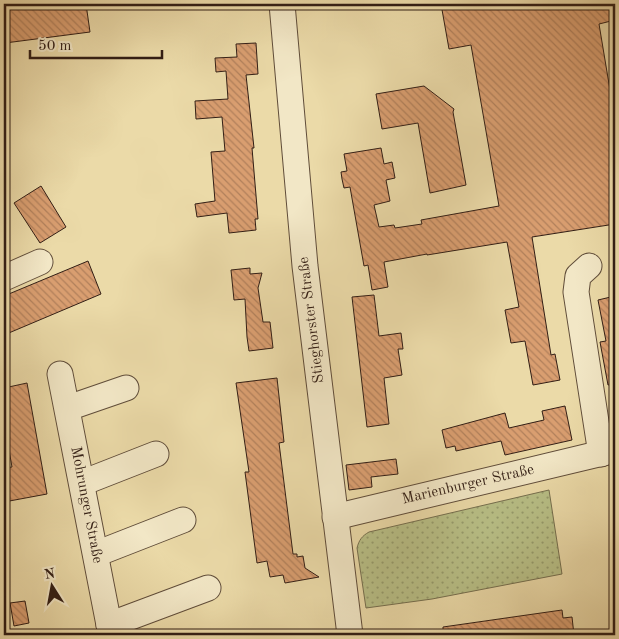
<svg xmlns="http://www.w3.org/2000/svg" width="619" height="639" viewBox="0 0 619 639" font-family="'Old Standard TT',serif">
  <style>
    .grass { fill: url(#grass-dots); stroke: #756e4e }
    .building { fill: url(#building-back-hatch); stroke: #321e15 }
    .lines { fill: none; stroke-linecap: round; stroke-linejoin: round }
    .minor-casing { stroke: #604d3a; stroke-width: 27 }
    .minor { stroke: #f2e7c6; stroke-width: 25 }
    .labels { text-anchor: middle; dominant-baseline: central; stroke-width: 4.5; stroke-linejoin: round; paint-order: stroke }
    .street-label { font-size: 15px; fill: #321e15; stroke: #f2e7c6 }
  </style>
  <defs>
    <pattern id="grass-dots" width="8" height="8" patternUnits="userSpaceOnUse" patternTransform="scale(1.25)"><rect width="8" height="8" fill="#b8bf86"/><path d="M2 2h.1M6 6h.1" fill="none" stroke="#969b6c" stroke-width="1.8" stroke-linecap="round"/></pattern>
    <pattern id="building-back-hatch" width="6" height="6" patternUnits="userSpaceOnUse" patternTransform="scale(1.25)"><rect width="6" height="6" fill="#d99e70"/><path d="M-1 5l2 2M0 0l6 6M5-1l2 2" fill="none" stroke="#b1805b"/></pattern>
  </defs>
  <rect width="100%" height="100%" fill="#ebdaa8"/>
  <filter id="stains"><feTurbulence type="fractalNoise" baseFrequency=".004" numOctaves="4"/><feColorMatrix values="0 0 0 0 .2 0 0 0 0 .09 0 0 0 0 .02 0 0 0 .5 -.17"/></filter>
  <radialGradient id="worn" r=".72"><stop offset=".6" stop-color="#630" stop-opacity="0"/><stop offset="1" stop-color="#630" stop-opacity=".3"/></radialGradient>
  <path class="grass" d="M549 490 562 574 432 599 366 608 357 548C359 540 362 536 369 532Z"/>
  <g class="building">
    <path d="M4 4H86L90 32 5 43Z"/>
    <path d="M441 4H615V20L599 24 615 120V224L532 237 551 355 555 354 560 380 533 385 525 341 511 343 505 310 519 307 507 242 427 255V254L384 262 388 287 372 290 368 265 364 266 350 187 344 188 342 179 341 172 347 171 344 154 381 148 384 164 392 162 395 178 386 180 390 201 374 205 379 227 394 225 395 228 422 224 421 220 499 206 471 45 449 49Z"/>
    <path d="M256 43 258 74 246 75 254 148H252L258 219H255L256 230 229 233 227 213 197 217 195 204 215 201 211 152 225 151 222 117 196 119 195 101 228 99 226 71 216 72 215 58 237 57 236 44Z"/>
    <path d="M424 86 454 109 453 112 466 185 430 193 418 123 382 129 376 94Z"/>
    <path d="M41 186 66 227 40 243 14 203Z"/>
    <path d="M88 261 101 294 4 335V296Z"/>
    <path d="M250 268V274L262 273 258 288 263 322H270L273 348 249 351 247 337 245 299 234 300 231 270Z"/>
    <path d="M374 295 379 336 401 333 403 349H398L402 375 384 378 389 424 367 427 352 297Z"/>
    <path d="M615 296V384L608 385 600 342 606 341 598 300Z"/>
    <path d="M277 378 284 442 279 443 293 554H297V557L303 556 305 568 319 577 285 583 283 575 270 577 267 561 257 563 245 472H249L236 383Z"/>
    <path d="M27 383 47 494 4 502V468L12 467 4 422V388Z"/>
    <path d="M565 406 572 440 505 455 501 441 456 451 455 446 446 448 442 430 505 413 509 428 544 420 542 411Z"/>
    <path d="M396 459 398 474 371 477 372 487 349 490 346 465Z"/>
    <path d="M25 601 29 623 14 626 10 603Z"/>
    <path d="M562 610 563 618 572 617 574 635H443V627Z"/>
  </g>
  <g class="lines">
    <defs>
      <g id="minor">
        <path d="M282 4 305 266 350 635"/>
        <path d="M589 266 578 276 576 292 601 454"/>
        <path d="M4 278 40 262"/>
        <path d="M60 374 111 635"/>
        <path d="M68 408 126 388"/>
        <path d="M82 483 156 454"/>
        <path d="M335 517 615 450"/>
        <path d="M96 554 183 520"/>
        <path d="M109 625 208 588"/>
      </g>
    </defs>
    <use href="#minor" class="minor-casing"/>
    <use href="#minor" class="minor"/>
  </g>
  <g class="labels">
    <g class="street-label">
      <text transform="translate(312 320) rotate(-97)">Stieghorster Straße</text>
      <text transform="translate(468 485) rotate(-13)">Marienburger Straße</text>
      <text transform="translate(86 505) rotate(79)">Mohrunger Straße</text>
    </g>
  </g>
  <rect width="619" height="639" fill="none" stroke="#ebdaa8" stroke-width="20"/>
  <rect x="5" y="5" width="609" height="629" fill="none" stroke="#321e15" stroke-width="2.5"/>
  <rect x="10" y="10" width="599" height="619" fill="none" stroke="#321e15"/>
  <g transform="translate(52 586) rotate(349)" stroke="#f2e7c6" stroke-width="4" paint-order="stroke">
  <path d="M0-4L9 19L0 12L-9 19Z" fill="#321e15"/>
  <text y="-8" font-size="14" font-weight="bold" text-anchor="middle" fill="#321e15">N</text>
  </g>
  <path d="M30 50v8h132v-8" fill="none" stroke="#321e15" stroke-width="2.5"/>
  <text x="38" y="50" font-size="15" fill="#321e15" stroke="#f2e7c6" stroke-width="4" paint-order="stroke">50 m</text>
  <rect width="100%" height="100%" filter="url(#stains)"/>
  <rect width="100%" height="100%" fill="url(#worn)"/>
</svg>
